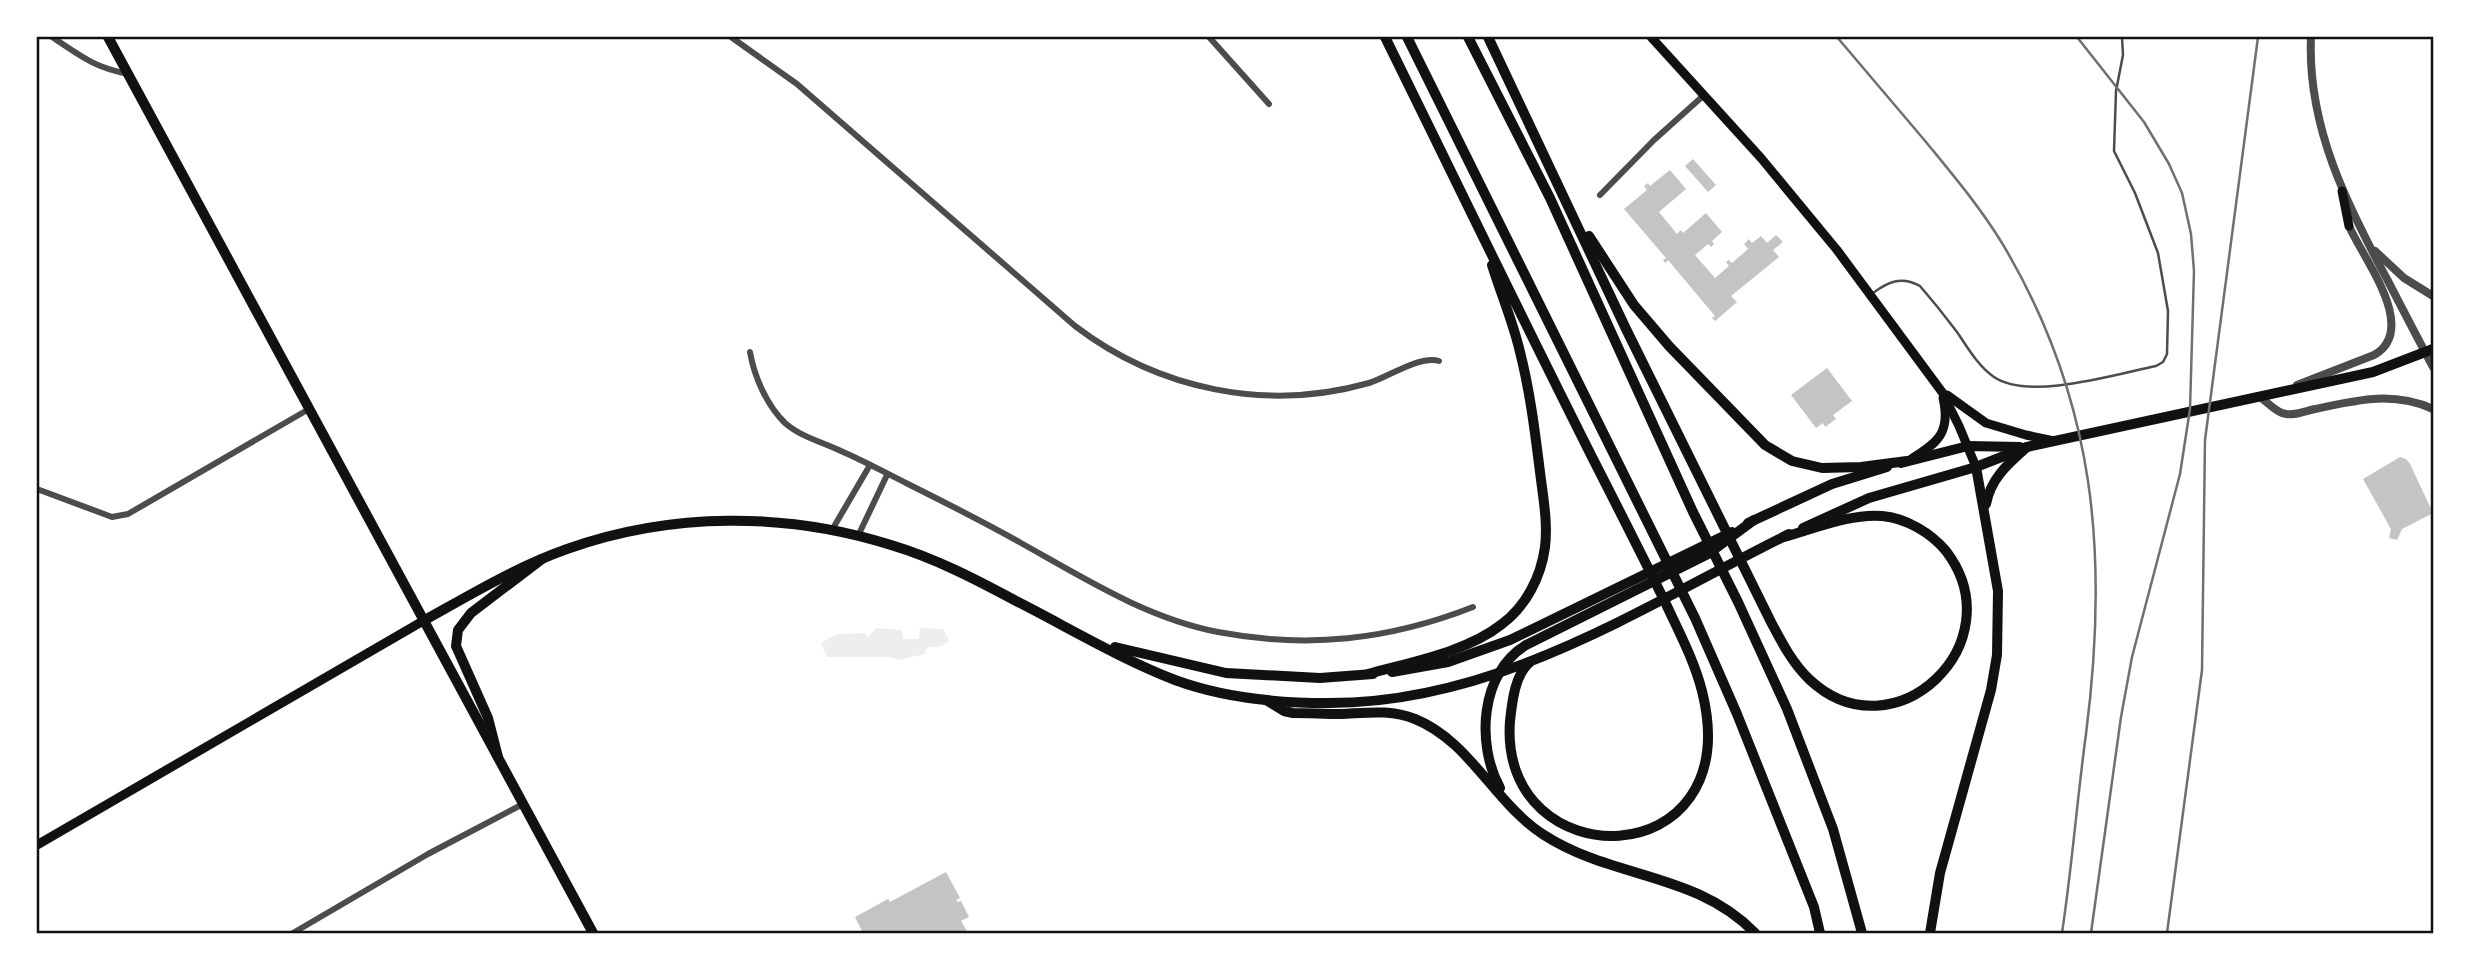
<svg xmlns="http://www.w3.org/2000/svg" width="2470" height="970" viewBox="0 0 2470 970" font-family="'Varela Round',sans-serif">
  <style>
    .green { fill: #eee }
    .building { fill: #c4c4c4 }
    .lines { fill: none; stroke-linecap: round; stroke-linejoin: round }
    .service { stroke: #4c4c4c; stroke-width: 2.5 }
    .minor { stroke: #4c4c4c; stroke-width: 6 }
    .tertiary { stroke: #4c4c4c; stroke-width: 8 }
    .secondary { stroke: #111; stroke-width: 9 }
    .primary { stroke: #111; stroke-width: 10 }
    .trunk { stroke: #111; stroke-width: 10 }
    .motorway { stroke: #111; stroke-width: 10 }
    .rail { stroke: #707070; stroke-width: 2.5 }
    .neatline { fill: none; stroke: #111; stroke-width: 2.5 }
  </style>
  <rect width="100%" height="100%" fill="#fff"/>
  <path class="green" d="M876 628 902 630 903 639H919L920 628 943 629 949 641 940 647H928L924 654 899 660 888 657H827L821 643 837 634 866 633 867 638Z"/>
  <g class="building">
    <path d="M1693 159 1716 185 1708 192 1685 166Z"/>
    <path d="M1670 170 1686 189 1659 212 1677 234 1681 230 1683 233 1706 213 1722 232 1712 241 1714 244 1711 247 1708 244 1695 255 1715 278 1729 266 1726 262 1729 260 1732 263 1748 249 1744 244 1749 239 1752 243 1761 236 1767 243 1776 235 1783 242 1773 250 1779 257 1731 296 1737 302 1715 321 1712 318 1715 316 1668 260 1665 263 1663 260 1666 258 1624 209 1647 190 1644 186 1648 183 1650 186Z"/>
    <path d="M1827 368 1852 401 1833 415 1836 419 1825 427 1823 423 1816 428 1791 395Z"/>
    <path d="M2400 457 2406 459 2410 464 2433 513 2402 529 2397 540 2389 538 2391 529 2363 479Z"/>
    <path d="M946 872 960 898 956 900 958 902 961 901 969 917 961 921 968 933H863L855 917 888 899 890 902Z"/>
  </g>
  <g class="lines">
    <path class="service" d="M1873 293C1889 281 1902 276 1920 286 1933 301 1945 316 1957 332 1968 348 1978 366 1994 377 2029 401 2117 374 2156 366L2163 362 2167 354 2168 311 2158 253 2135 193 2114 151 2116 91 2123 55 2122 37"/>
    <g class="minor">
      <path d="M52 37C81 56 93 67 128 74"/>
      <path d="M731 37 797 84 1075 326C1159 390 1267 412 1369 383 1389 377 1419 355 1439 361"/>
      <path d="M1209 37 1269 104"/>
      <path d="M1600 195 1654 140 1703 96"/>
      <path d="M750 352C754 376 767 406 785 423 801 437 822 442 841 451 864 461 886 473 908 484 946 503 984 522 1021 543 1084 578 1146 618 1218 632 1307 649 1389 640 1473 607"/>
      <path d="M37 489 104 514 112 517 128 514 309 409"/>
      <path d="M832 530 870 465"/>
      <path d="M858 536 887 475"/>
      <path d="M293 933 428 854 523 804"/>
    </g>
    <g class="tertiary">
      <path d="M2311 37C2307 126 2347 205 2388 281 2403 310 2418 339 2433 367"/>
      <path d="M2375 251 2404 278 2433 296"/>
      <path d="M2297 385 2374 355C2420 329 2362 257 2349 226"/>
      <path d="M2260 397C2267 402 2274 410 2282 413 2292 417 2305 411 2315 409 2357 400 2393 391 2433 409"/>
    </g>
    <g class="secondary">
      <path d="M1651 37 1761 158 1837 250 1942 392 1959 426 1976 467"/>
      <path d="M2342 191 2349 226"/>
      <path d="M1947 395 1986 423 2026 435 2054 441"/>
      <path d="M1911 459C1938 443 1951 432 1943 398"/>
      <path d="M37 845 423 621"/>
    </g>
    <g class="primary">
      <path d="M108 37 593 933"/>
      <path d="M1901 463 1968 446 2020 447"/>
      <path d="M1748 523 1832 484 1887 467"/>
      <path d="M1803 528 1869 498 1976 467 2027 447 2373 372 2433 349"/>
      <path d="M423 621C470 595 516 567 567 549 671 512 786 512 891 545 935 558 977 580 1018 602 1069 628 1121 659 1175 680 1221 697 1278 703 1327 703 1497 704 1642 607 1789 534"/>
      <path d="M1115 647 1226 673 1320 678 1373 674"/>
      <path d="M1392 672 1448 662 1510 640 1732 532"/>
    </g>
    <path class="trunk" d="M498 757 488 718 456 646 458 630 471 613 542 559"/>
    <g class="motorway">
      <path d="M1385 37C1454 177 1522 318 1592 457 1617 506 1642 555 1666 604 1679 632 1694 660 1702 691 1749 879 1498 879 1510 721 1512 702 1515 674 1530 662"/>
      <path d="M1407 37 1695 618 1737 714 1814 907 1820 933"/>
      <path d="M1468 37 1550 198 1693 512 1738 602 1787 709 1833 829 1862 933"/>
      <path d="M1488 37 1626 329 1771 622C1782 643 1793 664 1810 680 1894 758 2016 643 1946 551 1931 533 1906 518 1882 516 1852 513 1813 529 1784 537"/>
      <path d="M1589 236 1634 305 1669 346 1765 445 1792 461 1822 468 1861 467 1907 461"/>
      <path d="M1986 504C1991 478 2008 464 2027 447"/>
      <path d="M1368 674C1411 662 1467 652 1502 624 1526 606 1541 577 1545 547 1548 522 1543 497 1540 472 1535 432 1530 391 1520 352 1513 322 1501 294 1492 265"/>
      <path d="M1266 700 1284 711 1293 713C1309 713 1325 714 1341 714 1366 713 1390 709 1415 719 1470 741 1495 804 1544 835 1612 879 1696 872 1755 933"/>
      <path d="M1500 788C1476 744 1480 673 1526 645L1708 554 1754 520"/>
      <path d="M1930 933 1940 873 1991 690 1997 655 1998 591 1976 467"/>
    </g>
    <g class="rail">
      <path d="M1837 37C1867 72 1896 107 1926 142 1953 175 1980 207 2002 243 2096 400 2109 555 2086 734 2077 800 2072 867 2062 933"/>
      <path d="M2077 37 2144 122 2169 164 2182 193 2191 234 2194 271 2190 409 2180 474 2132 657 2121 717 2091 933"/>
      <path d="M2167 933 2202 670 2205 440 2258 37"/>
    </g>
  </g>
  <rect width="2470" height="970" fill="none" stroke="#ffffff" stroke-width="77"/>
  <rect x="38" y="38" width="2394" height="894" class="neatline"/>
</svg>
